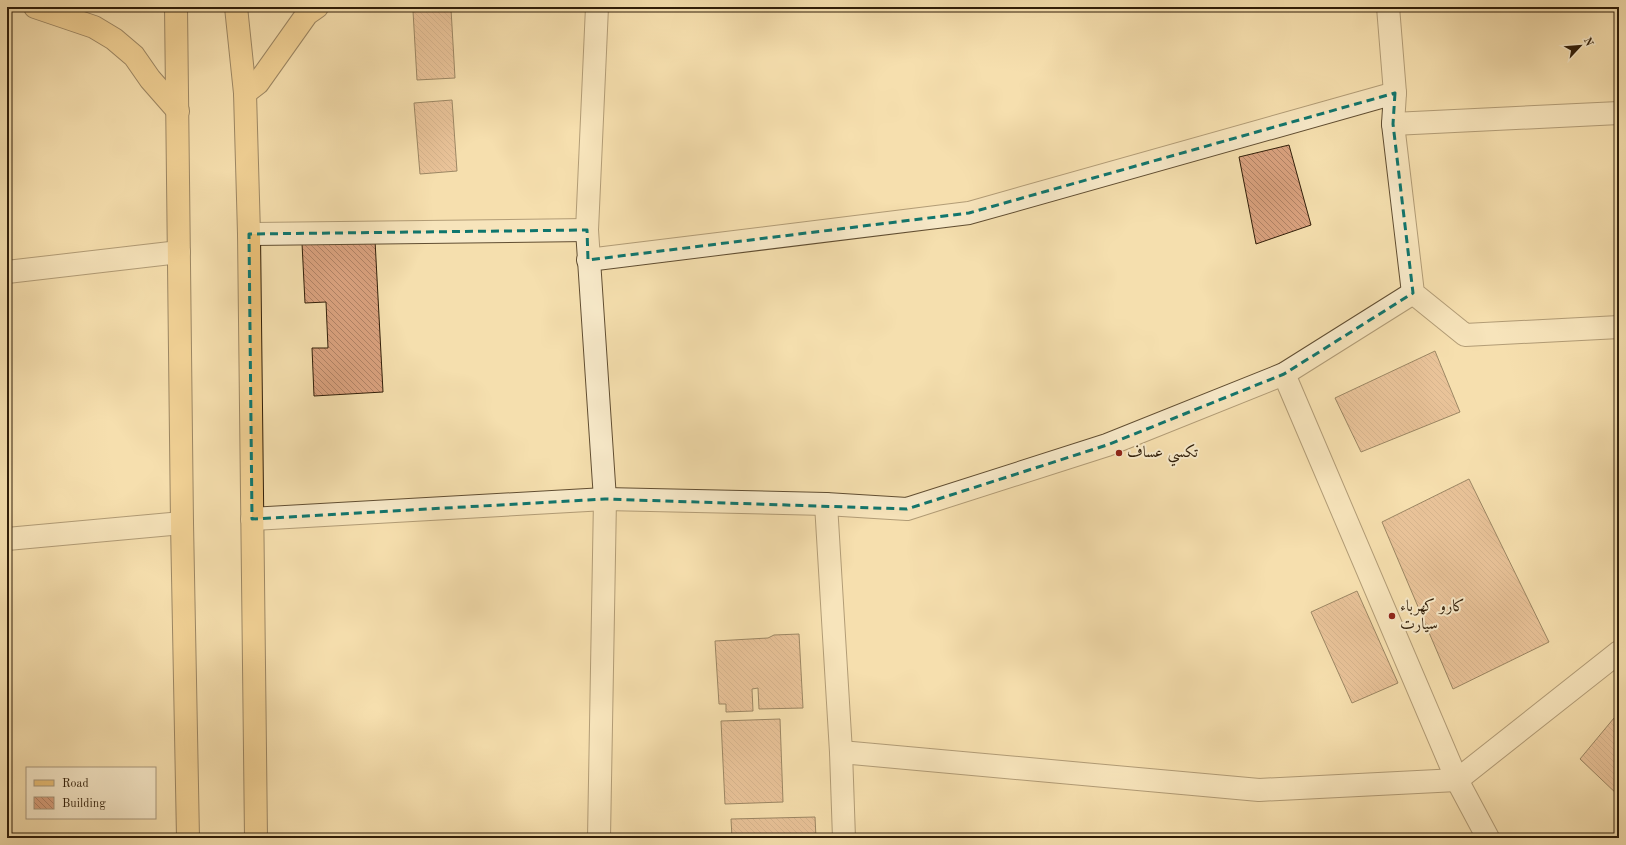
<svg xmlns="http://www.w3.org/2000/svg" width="1626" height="845" viewBox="0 0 1626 845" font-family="'Old Standard TT',Amiri,serif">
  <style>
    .building { fill: url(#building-back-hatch); stroke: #301e09 }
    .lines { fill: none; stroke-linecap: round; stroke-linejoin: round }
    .minor-casing { stroke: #614e32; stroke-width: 24 }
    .major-casing { stroke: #301e09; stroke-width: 24 }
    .minor { stroke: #f8eaca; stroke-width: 22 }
    .major { stroke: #eac077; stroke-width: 22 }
    .marked { fill: none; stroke: #0f766e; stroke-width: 3; stroke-dasharray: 8 5; stroke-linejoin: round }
    .poi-dot { fill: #8f2418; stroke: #f8eaca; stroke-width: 1.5 }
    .labels { text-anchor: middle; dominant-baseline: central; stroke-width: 4; stroke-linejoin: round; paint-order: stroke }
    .poi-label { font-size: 16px; fill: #301e09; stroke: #f8eaca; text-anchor: start }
  </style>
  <defs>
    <pattern id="building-back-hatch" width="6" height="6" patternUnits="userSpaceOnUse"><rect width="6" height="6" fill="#daa27f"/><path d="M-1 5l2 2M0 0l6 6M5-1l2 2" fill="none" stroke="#b18366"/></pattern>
  </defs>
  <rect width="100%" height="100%" fill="#f5dfae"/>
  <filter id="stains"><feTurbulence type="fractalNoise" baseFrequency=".005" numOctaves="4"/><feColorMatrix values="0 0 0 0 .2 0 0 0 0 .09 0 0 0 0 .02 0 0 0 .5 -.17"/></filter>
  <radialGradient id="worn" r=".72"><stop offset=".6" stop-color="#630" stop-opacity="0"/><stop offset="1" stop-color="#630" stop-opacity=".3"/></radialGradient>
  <g class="building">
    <path d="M451 9 455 78 417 80 413 11Z"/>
    <path d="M452 100 457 171 420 174 414 103Z"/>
    <path d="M1289 145 1311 225 1256 244 1239 157Z"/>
    <path d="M375 240 383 392 314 396 312 348H328L326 302 305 303 302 243Z"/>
    <path d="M1435 351 1460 412 1361 452 1335 398Z"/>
    <path d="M1469 479 1549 642 1453 689 1382 522Z"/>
    <path d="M1357 591 1398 683 1352 703 1311 612Z"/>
    <path d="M799 634 803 708 759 709 758 688 752 689 753 711 726 712V704H719L715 641 768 638 774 635Z"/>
    <path d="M1614 718 1619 723V796L1580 759Z"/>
    <path d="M780 719 783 802 725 804 721 721Z"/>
    <path d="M815 817 816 838H732L731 819Z"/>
  </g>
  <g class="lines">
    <defs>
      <g id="minor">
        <path d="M597 7 587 230 605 499 599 838"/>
        <path d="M1388 7 1395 93 1393 124 1413 293 1465 335 1619 327"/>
        <path d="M1393 124 1619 113"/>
        <path d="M249 234 587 230"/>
        <path d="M588 260 969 213 1395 93"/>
        <path d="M7 272 179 252"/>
        <path d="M1284 374 1457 780 1488 838"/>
        <path d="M826 504 841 752 844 838"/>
        <path d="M252 519 605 499 826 504 907 509 1107 445 1284 374 1413 293"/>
        <path d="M7 539 182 523"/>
        <path d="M841 752 1259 790 1457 780 1619 652"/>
      </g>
      <g id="major">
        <path d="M35 7 94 27 114 39 134 56 150 79 178 111"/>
        <path d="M176 7 182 523 188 838"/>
        <path d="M236 7 245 93 249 234 256 838"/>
        <path d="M245 93 258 83 307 14 317 7"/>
      </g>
    </defs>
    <use href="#minor" class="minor-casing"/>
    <use href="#major" class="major-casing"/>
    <use href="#minor" class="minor"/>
    <use href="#major" class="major"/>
  </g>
  <path d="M0 0H1626V845H0ZM1395 93 1393 124 1413 293 1284 374 1107 445 907 509 605 499 252 519 249 234 587 230 588 260 969 213Z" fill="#f5dfae" fill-opacity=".55" fill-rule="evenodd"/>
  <path class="marked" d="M1395 93 1393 124 1413 293 1284 374 1107 445 907 509 605 499 252 519 249 234 587 230 588 260 969 213Z"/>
  <g class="poi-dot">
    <circle cx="1119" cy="453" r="4"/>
    <circle cx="1392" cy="616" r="4"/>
  </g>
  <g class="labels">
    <g class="poi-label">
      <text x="1127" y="453">تكسي عساف</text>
      <text x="1400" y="607">كارو كهرباء<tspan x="1400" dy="18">سيارت</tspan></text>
    </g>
  </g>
  <rect width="1626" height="845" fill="none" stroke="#f5dfae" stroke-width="24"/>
  <rect x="8" y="8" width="1610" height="829" fill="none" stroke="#301e09" stroke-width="2"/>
  <rect x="12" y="12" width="1602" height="821" fill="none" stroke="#301e09"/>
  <rect x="26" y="767" width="130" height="52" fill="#f8eaca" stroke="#a8987d"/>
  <rect x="34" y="780" width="20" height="6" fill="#eac077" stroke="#a8987d"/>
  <text x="62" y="787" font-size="12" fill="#301e09">Road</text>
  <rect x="34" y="797" width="20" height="12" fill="url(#building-back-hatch)" stroke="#a8987d"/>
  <text x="62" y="807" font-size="12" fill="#301e09">Building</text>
  <g transform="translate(1580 46) rotate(64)" stroke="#f8eaca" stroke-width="3" paint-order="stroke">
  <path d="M0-3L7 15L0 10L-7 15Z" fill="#301e09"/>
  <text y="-6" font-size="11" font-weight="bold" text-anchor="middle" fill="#301e09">N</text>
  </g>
  <rect width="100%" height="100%" filter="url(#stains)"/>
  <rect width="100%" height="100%" fill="url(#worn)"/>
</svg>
